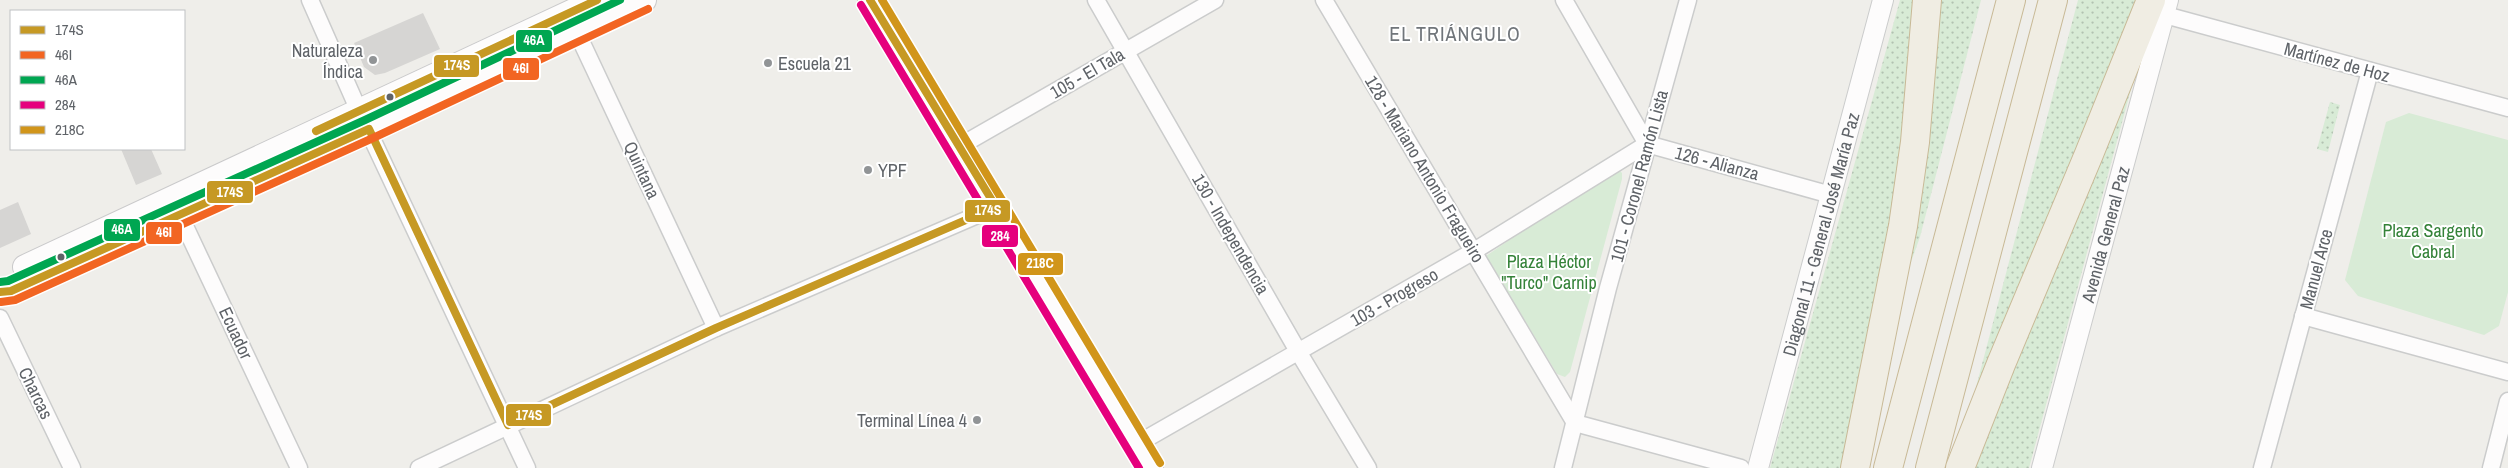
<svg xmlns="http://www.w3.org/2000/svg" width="2508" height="468" viewBox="0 0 2508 468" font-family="'Archivo Narrow',sans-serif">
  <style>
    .grass { fill: url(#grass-dots) }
    .green { fill: #d8ebd6 }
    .building { fill: #d6d5d3 }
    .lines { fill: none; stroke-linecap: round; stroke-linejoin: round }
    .minor-casing { stroke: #cbcccc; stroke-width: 19 }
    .tertiary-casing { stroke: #cbcccc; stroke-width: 22 }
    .secondary-casing { stroke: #cacacb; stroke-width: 26 }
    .motorway-casing { stroke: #c8b996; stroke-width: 30 }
    .minor { stroke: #fdfcfc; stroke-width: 16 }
    .tertiary { stroke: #fdfcfc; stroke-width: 20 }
    .secondary { stroke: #fdfcfc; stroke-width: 24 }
    .motorway { stroke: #f0ede3; stroke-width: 28 }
    .bus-1-casing { stroke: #fff; stroke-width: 11 }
    .bus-2-casing { stroke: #fff; stroke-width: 11 }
    .bus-3-casing { stroke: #fff; stroke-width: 11 }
    .bus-4-casing { stroke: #fff; stroke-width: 11 }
    .bus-5-casing { stroke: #fff; stroke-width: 11 }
    .bus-1 { stroke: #c69924; stroke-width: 8 }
    .bus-2 { stroke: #f26522; stroke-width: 8 }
    .bus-3 { stroke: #00a651; stroke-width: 8 }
    .bus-4 { stroke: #e5007d; stroke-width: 8 }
    .bus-5 { stroke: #d1951a; stroke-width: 8 }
    .poi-dot { fill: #919496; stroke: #fff; stroke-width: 2 }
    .bus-dot { fill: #5f6368; stroke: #fff; stroke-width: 2 }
    .labels { text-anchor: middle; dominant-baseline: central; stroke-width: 4; stroke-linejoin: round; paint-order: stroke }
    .poi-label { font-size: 18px; fill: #5f6368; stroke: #fff; text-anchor: end }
    .street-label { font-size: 18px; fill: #5f6368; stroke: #fff }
    .park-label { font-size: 18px; fill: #348238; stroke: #fff }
    .quarter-label { font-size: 20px; letter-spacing: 1px; fill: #70757a; stroke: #fff }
    .line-badge { stroke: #fff; stroke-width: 2 }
    .badge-label { font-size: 14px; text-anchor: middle; font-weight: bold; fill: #fff }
  </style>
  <defs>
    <pattern id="grass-dots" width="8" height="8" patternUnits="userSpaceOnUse" patternTransform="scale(1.25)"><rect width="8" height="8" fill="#d8ebd6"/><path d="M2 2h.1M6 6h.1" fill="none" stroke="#b2c2b1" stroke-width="1.8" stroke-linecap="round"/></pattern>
  </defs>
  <rect width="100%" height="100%" fill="#efeeea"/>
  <g class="grass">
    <path d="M1900 0H1915L1907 119 1893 232 1843 468H1770Z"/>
    <path d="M1935 0H1981L1920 237 1911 262Z"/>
    <path d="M2078 0H2141L1979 393 1975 391Z"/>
    <path d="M2134 78 2029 468H1972Z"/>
    <path d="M2330 102 2340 105 2328 152 2317 149Z"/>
  </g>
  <g class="green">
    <path d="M2409 113 2508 140V292L2499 326 2484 335 2358 296 2345 280 2386 122Z"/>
    <path d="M1619 170 1622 173V179L1570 372 1565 377 1557 374 1486 256 1610 171Z"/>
  </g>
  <g class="building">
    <path d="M423 13 440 49 385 73 375 75 364 67 354 43Z"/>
    <path d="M121 149H151L162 174 136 185Z"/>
    <path d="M18 202 31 234 0 248V210Z"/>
  </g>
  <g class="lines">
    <defs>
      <g id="minor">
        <path d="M310 0 359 111 527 468"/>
        <path d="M1096 0 1299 353 1368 468"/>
        <path d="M1324 0 1575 423 1741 468"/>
        <path d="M1564 0 1647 144 1831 195"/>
        <path d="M2165 15 2508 108"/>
        <path d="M573 24 716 328"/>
        <path d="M960 146 1215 0"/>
        <path d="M175 205 299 468"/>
        <path d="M2303 316 2508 372"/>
        <path d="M0 318 72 468"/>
        <path d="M1137 444 1474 251 1647 144"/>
        <path d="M419 468 716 328 996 207"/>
        <path d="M1563 468 1608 288 1688 0"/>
        <path d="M2262 468 2370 71"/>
        <path d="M2491 468 2508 401"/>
      </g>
      <g id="tertiary">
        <path id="s1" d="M1758 468 1883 0"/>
        <path id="s2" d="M2042 468 2168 0"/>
      </g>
      <g id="secondary">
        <path d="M870 0 1151 468"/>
        <path d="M25 267 597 0"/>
        <path d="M0 292 11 291 369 129 644 0"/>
      </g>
      <g id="motorway">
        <path d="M1855 468 1903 226 1915 142 1927 0"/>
        <path d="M1888 468 2011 0"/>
        <path d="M1930 468 2053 0"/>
        <path d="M1960 468 2001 364 2089 154 2151 0"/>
      </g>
    </defs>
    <use href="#minor" class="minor-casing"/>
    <use href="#tertiary" class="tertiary-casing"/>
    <use href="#secondary" class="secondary-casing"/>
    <use href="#motorway" class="motorway-casing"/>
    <use href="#minor" class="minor"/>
    <use href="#tertiary" class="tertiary"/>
    <use href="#secondary" class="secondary"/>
    <use href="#motorway" class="motorway"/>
    <defs>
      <g id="bus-1">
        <path d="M316 131 597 0"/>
        <path d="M0 292 11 291 369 129 508 425 716 328 996 207 870 0"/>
      </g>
      <path id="bus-2" d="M1 302 15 300 373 138 648 9"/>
      <path id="bus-3" d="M0 282 8 281 365 120 620 0"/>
      <path id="bus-4" d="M861 5 1139 468"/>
      <path id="bus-5" d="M882 0 1160 463"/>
    </defs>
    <use href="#bus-1" class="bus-1-casing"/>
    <use href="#bus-2" class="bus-2-casing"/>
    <use href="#bus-3" class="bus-3-casing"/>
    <use href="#bus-4" class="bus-4-casing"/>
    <use href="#bus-5" class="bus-5-casing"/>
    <use href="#bus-1" class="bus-1"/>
    <use href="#bus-2" class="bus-2"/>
    <use href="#bus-3" class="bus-3"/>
    <use href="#bus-4" class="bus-4"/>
    <use href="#bus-5" class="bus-5"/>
  </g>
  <g class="poi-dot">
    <circle cx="373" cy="60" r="5"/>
    <circle cx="768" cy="63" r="5"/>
    <circle cx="868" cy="170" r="5"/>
    <circle cx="977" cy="420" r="5"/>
  </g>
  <g class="bus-dot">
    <circle cx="390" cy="97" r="4.5"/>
    <circle cx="61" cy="257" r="4.5"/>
  </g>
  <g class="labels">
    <g class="poi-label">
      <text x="363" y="50">Naturaleza<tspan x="363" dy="21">Índica</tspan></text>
      <text x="778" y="63" text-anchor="start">Escuela 21</text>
      <text x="878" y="170" text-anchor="start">YPF</text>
      <text x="967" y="420">Terminal Línea 4</text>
    </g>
    <g class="street-label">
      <text transform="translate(2337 62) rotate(15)">Martínez de Hoz</text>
      <text transform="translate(1087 73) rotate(-30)">105 - El Tala</text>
      <text transform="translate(1717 163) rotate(15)">126 - Alianza</text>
      <text transform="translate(1425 169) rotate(59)">128 - Mariano Antonio Fragueiro</text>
      <text transform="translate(642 170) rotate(65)">Quintana</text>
      <text transform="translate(1639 176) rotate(-75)">101 - Coronel Ramón Lista</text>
      <text transform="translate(1231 234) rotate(60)">130 - Independencia</text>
      <text stroke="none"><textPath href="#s1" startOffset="242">Diagonal 11 - General José María Paz</textPath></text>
      <text stroke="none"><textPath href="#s2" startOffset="242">Avenida General Paz</textPath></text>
      <text transform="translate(2316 269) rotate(-75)">Manuel Arce</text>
      <text transform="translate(1394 297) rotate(-30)">103 - Progreso</text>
      <text transform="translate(236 333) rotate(65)">Ecuador</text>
      <text transform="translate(36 393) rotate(64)">Charcas</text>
    </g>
    <g class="park-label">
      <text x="2433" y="230">Plaza Sargento<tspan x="2433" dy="21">Cabral</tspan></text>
      <text x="1549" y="261">Plaza Héctor<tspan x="1549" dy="21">"Turco" Carnip</tspan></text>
    </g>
    <g class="quarter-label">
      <text x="1455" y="33">EL TRIÁNGULO</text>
    </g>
  </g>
  <g class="line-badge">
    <rect x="515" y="29" width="38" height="24" rx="5" fill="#00a651"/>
    <rect x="433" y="54" width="47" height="24" rx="5" fill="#c69924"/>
    <rect x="502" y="57" width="38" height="24" rx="5" fill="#f26522"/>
    <rect x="206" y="180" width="48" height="24" rx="5" fill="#c69924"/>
    <rect x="964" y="199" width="47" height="24" rx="5" fill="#c69924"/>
    <rect x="103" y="218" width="38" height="24" rx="5" fill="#00a651"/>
    <rect x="145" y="221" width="38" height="24" rx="5" fill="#f26522"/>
    <rect x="981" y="224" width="38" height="24" rx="5" fill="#e5007d"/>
    <rect x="1017" y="252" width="47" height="24" rx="5" fill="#d1951a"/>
    <rect x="505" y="403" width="47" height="24" rx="5" fill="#c69924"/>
  </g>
  <g class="badge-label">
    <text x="534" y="45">46A</text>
    <text x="457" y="70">174S</text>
    <text x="521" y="73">46I</text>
    <text x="230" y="197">174S</text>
    <text x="988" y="215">174S</text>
    <text x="122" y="234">46A</text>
    <text x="164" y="237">46I</text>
    <text x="1000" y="241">284</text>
    <text x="1040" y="268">218C</text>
    <text x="529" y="420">174S</text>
  </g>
  <rect x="10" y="10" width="175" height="140" fill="#ffffff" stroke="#bfc1c3"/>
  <rect x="20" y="26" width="25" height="8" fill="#c69924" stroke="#bfc1c3"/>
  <text x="55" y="35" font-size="15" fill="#5f6368">174S</text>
  <rect x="20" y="51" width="25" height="8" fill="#f26522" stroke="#bfc1c3"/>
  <text x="55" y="60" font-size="15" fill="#5f6368">46I</text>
  <rect x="20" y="76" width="25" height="8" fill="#00a651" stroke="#bfc1c3"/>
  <text x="55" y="85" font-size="15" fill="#5f6368">46A</text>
  <rect x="20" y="101" width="25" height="8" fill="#e5007d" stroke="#bfc1c3"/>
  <text x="55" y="110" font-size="15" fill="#5f6368">284</text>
  <rect x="20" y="126" width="25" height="8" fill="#d1951a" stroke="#bfc1c3"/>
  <text x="55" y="135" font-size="15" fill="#5f6368">218C</text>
</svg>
